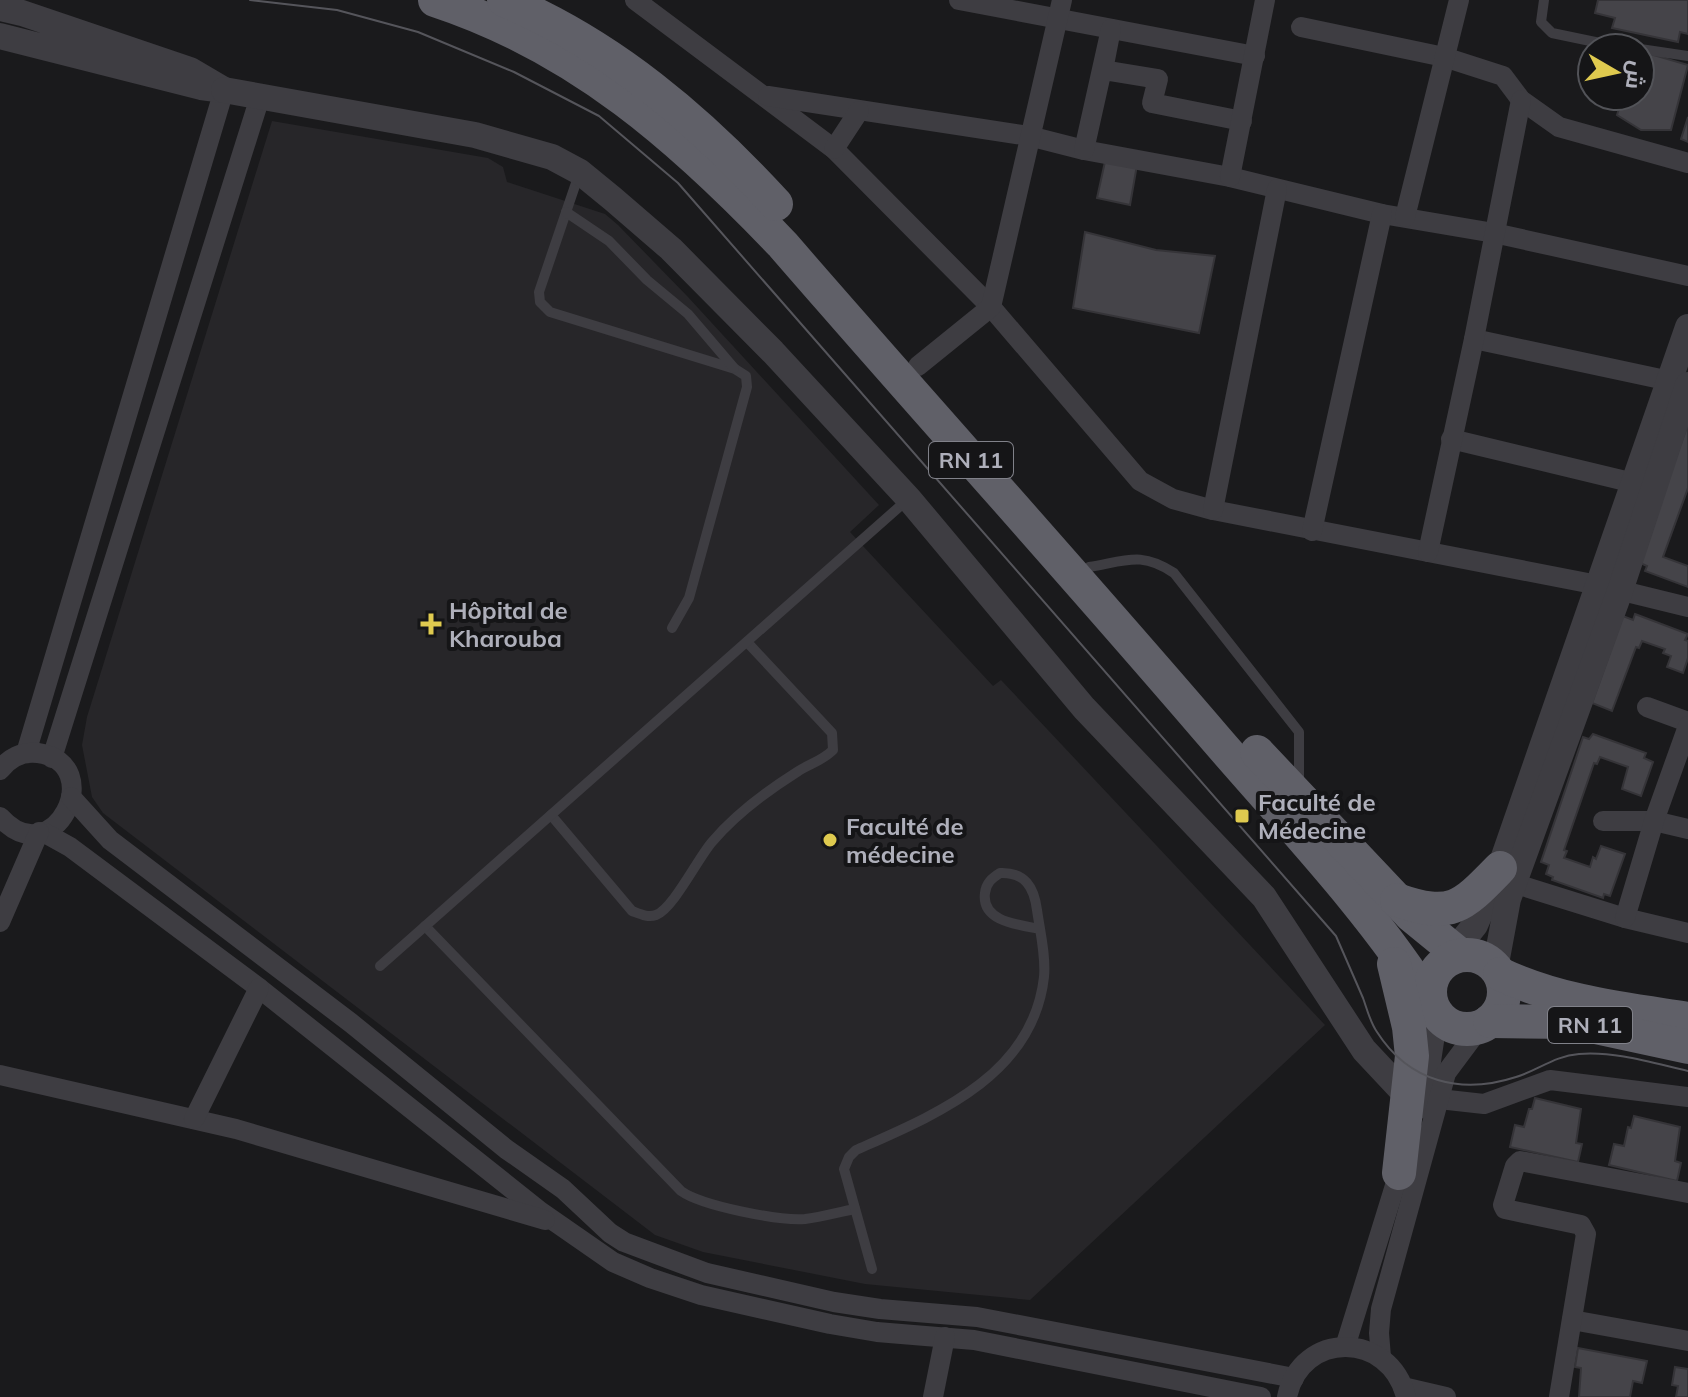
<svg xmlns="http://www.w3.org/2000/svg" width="1688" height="1397" viewBox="0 0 1688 1397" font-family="Mulish,Cairo,sans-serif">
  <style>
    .built { fill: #272629 }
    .building { fill: #454449; stroke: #353438; stroke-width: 2 }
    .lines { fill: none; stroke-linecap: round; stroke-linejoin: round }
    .service { stroke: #3e3d42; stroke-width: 10 }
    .minor { stroke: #3e3d42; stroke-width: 20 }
    .tertiary { stroke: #3e3d42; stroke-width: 26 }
    .trunk { stroke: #606068; stroke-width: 34 }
    .tram { stroke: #55555b; stroke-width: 2 }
    .poi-dot { fill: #dfca4f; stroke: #151517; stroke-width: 3 }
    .labels { text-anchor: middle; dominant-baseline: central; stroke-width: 8; stroke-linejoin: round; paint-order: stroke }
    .shield { fill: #151517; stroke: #808189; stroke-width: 2 }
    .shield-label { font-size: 22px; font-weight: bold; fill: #aeafba }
    .poi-label { font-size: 24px; font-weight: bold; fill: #aeafba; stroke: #151517; text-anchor: start }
  </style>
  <rect width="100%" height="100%" fill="#1a1a1c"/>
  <path class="built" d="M272 121 488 158 503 167 507 182 605 214 618 225 688 297 879 505 850 532 993 686 1001 680 1325 1025 1030 1300 865 1284 703 1252 655 1235 103 813 92 797 82 745 87 717Z"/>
  <g class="building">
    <path d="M1598 0H1688V34L1680 32 1678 42 1612 28 1615 18 1595 13Z"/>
    <path d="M1640 51 1688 65 1671 130H1641L1617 115 1623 96H1640Z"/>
    <path d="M1688 117V142L1681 139Z"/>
    <path d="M1106 157 1137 165 1130 205 1097 198Z"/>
    <path d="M1085 232 1156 250 1215 256 1199 333 1073 308Z"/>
    <path d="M1688 424V488L1663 557 1688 566V587L1645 571 1647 566 1638 562Z"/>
    <path d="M1635 614 1688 634 1685 640 1688 641V658L1683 673 1667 667 1671 656 1663 653 1665 649 1642 641 1639 648 1636 647 1612 711 1592 703 1623 616 1633 620Z"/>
    <path d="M1593 734 1646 753 1644 758 1653 762 1641 796 1622 789 1628 767 1600 757 1597 764 1594 763 1564 850 1567 851 1564 858 1590 867 1593 857 1596 859 1601 846 1625 854 1610 896 1604 894 1603 898 1552 880 1553 877 1546 874 1549 865 1541 862 1583 737 1589 739Z"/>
    <path d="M1535 1098 1581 1109 1576 1143 1582 1144 1578 1162 1510 1147 1515 1125 1524 1127 1529 1109H1532Z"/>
    <path d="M1634 1116 1680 1127 1675 1161 1681 1163 1677 1181 1609 1165 1614 1144 1624 1146 1628 1127 1631 1128Z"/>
    <path d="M1578 1348 1647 1361 1642 1383 1633 1381 1630 1397H1579L1581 1368 1575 1367Z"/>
    <path d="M1675 1367 1688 1369V1397H1676L1678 1386 1672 1385Z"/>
  </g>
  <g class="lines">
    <g class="service">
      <path d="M1544 0 1541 22 1552 33 1600 43 1688 56"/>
      <path d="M579 174 539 292 540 302 550 312 735 369 746 376 747 387 689 598 672 628"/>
      <path d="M566 212 609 241 647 280 688 314 734 368"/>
      <path d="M1089 567C1126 561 1141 551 1174 573L1299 732V786"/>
      <path d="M551 815 632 911C640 914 648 918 656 915 673 909 698 858 712 842 735 815 767 791 797 772 809 764 822 761 833 750L832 733 747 642"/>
      <path d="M425 926 681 1191C702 1206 779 1221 805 1219 822 1217 839 1212 855 1209"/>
      <path d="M380 966 907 500"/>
      <path d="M872 1269 844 1169 849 1157 856 1150C935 1115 1033 1076 1044 977 1046 956 1040 931 1037 910 1034 887 1025 872 1000 873 992 878 986 883 985 893 981 922 1020 925 1040 929"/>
    </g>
    <g class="minor">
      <path d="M635 0 834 149 991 307 1140 481 1173 499 1213 510 1598 585 1688 607"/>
      <path d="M959 0 1255 56"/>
      <path d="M1301 27 1444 57 1503 76 1521 100 1559 127 1688 163"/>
      <path d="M768 96 1029 136 1084 150 1230 177 1382 214 1494 233 1688 276"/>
      <path d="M834 149 859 111"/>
      <path d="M1084 150 1111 29 1103 70 1158 79 1152 103 1242 121"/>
      <path d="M1230 177 1265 0"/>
      <path d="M1405 217 1459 0"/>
      <path d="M1474 339 1670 381"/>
      <path d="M918 366 991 307 1062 0"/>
      <path d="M1451 439 1634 483"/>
      <path d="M1213 510 1277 189"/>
      <path d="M1312 531 1382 214"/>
      <path d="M1428 552 1474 339 1521 100"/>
      <path d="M1647 707 1688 722"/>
      <path d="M26 753 224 90"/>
      <path d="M52 758 260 97"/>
      <path d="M0 770C9 758 22 751 38 753 109 763 54 877 0 817"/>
      <path d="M71 797 110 840 351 1023 506 1149 563 1189 610 1233 624 1242 707 1273 834 1302 880 1309 977 1317 1294 1378"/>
      <path d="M1603 821H1654L1688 829"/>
      <path d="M43 832 70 847 259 988 541 1212 613 1262 650 1278 701 1295 830 1324 877 1332 974 1340 1261 1397"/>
      <path d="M1513 883 1625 918 1688 933"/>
      <path d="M1625 918 1654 821 1688 726"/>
      <path d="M0 922 39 832"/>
      <path d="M0 1075 236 1129 545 1220"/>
      <path d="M1439 1099 1484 1104 1550 1080 1688 1097"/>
      <path d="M1419 1109 1430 1068 1438 1015"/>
      <path d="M194 1119 259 988"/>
      <path d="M1572 1320 1688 1341"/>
      <path d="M1345 1347 1402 1163"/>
      <path d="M1381 1357 1379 1333 1381 1309 1446 1073 1481 1026"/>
      <path d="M1403 1387 1446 1397"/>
      <path d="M933 1397 945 1337"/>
      <path d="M1287 1397C1301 1330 1390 1331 1406 1397"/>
      <path d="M1559 1397 1586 1234 1581 1225 1505 1209 1503 1205 1515 1166 1520 1161 1688 1193"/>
    </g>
    <g class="tertiary">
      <path d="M0 8 22 13 190 70 224 90 201 87 0 36"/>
      <path d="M224 90 475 135 552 157 580 172 613 199 671 249 773 352 909 499 1084 708 1264 897 1364 1050 1409 1098"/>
      <path d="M1446 961 1475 925 1500 868 1688 327"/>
      <path d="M1495 969 1508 899 1620 591 1688 385"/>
    </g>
    <g class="trunk">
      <path d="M435 0C578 47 682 139 783 245 926 410 1073 572 1215 738 1290 825 1371 909 1432 1006"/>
      <path d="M504 0C611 45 699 120 776 204"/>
      <path d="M1257 752 1411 915 1460 955"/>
      <path d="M1397 900C1452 919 1462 907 1500 868"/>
      <circle cx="1467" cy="992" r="37"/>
      <path d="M1394 964 1409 1027 1412 1056 1399 1173"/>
      <path d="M1500 974C1559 1002 1624 1009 1688 1019"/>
      <path d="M1490 1021 1572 1022 1688 1047"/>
    </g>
    <path class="tram" d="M250 0 337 10 418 32 514 72 599 116 678 183 1336 936C1345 957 1354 977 1363 998 1367 1009 1370 1022 1377 1032 1409 1082 1461 1095 1516 1077 1539 1070 1554 1056 1579 1054 1615 1051 1653 1063 1688 1071"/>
  </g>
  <g class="poi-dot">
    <path d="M427 612h8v8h8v8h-8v8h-8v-8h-8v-8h8z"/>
    <rect x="1234" y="808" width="16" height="16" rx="4"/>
    <circle cx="830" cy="840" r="8"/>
  </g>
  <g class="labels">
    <g class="shield">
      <rect x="929" y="442" width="84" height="36" rx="6"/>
      <rect x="1548" y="1007" width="84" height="36" rx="6"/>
    </g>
    <g class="shield-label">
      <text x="971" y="460">RN 11</text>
      <text x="1590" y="1025">RN 11</text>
    </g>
    <g class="poi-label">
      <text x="449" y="610">Hôpital de<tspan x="449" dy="28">Kharouba</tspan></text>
      <text x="1258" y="802">Faculté de<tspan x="1258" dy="28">Médecine</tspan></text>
      <text x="846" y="826">Faculté de<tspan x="846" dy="28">médecine</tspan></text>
    </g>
  </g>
  <g transform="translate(1616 72) rotate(99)"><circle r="38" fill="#151517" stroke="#525358" stroke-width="2"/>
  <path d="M0-6L14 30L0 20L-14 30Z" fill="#dfca4f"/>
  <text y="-12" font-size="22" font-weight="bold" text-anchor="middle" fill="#aeafba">ش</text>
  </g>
</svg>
